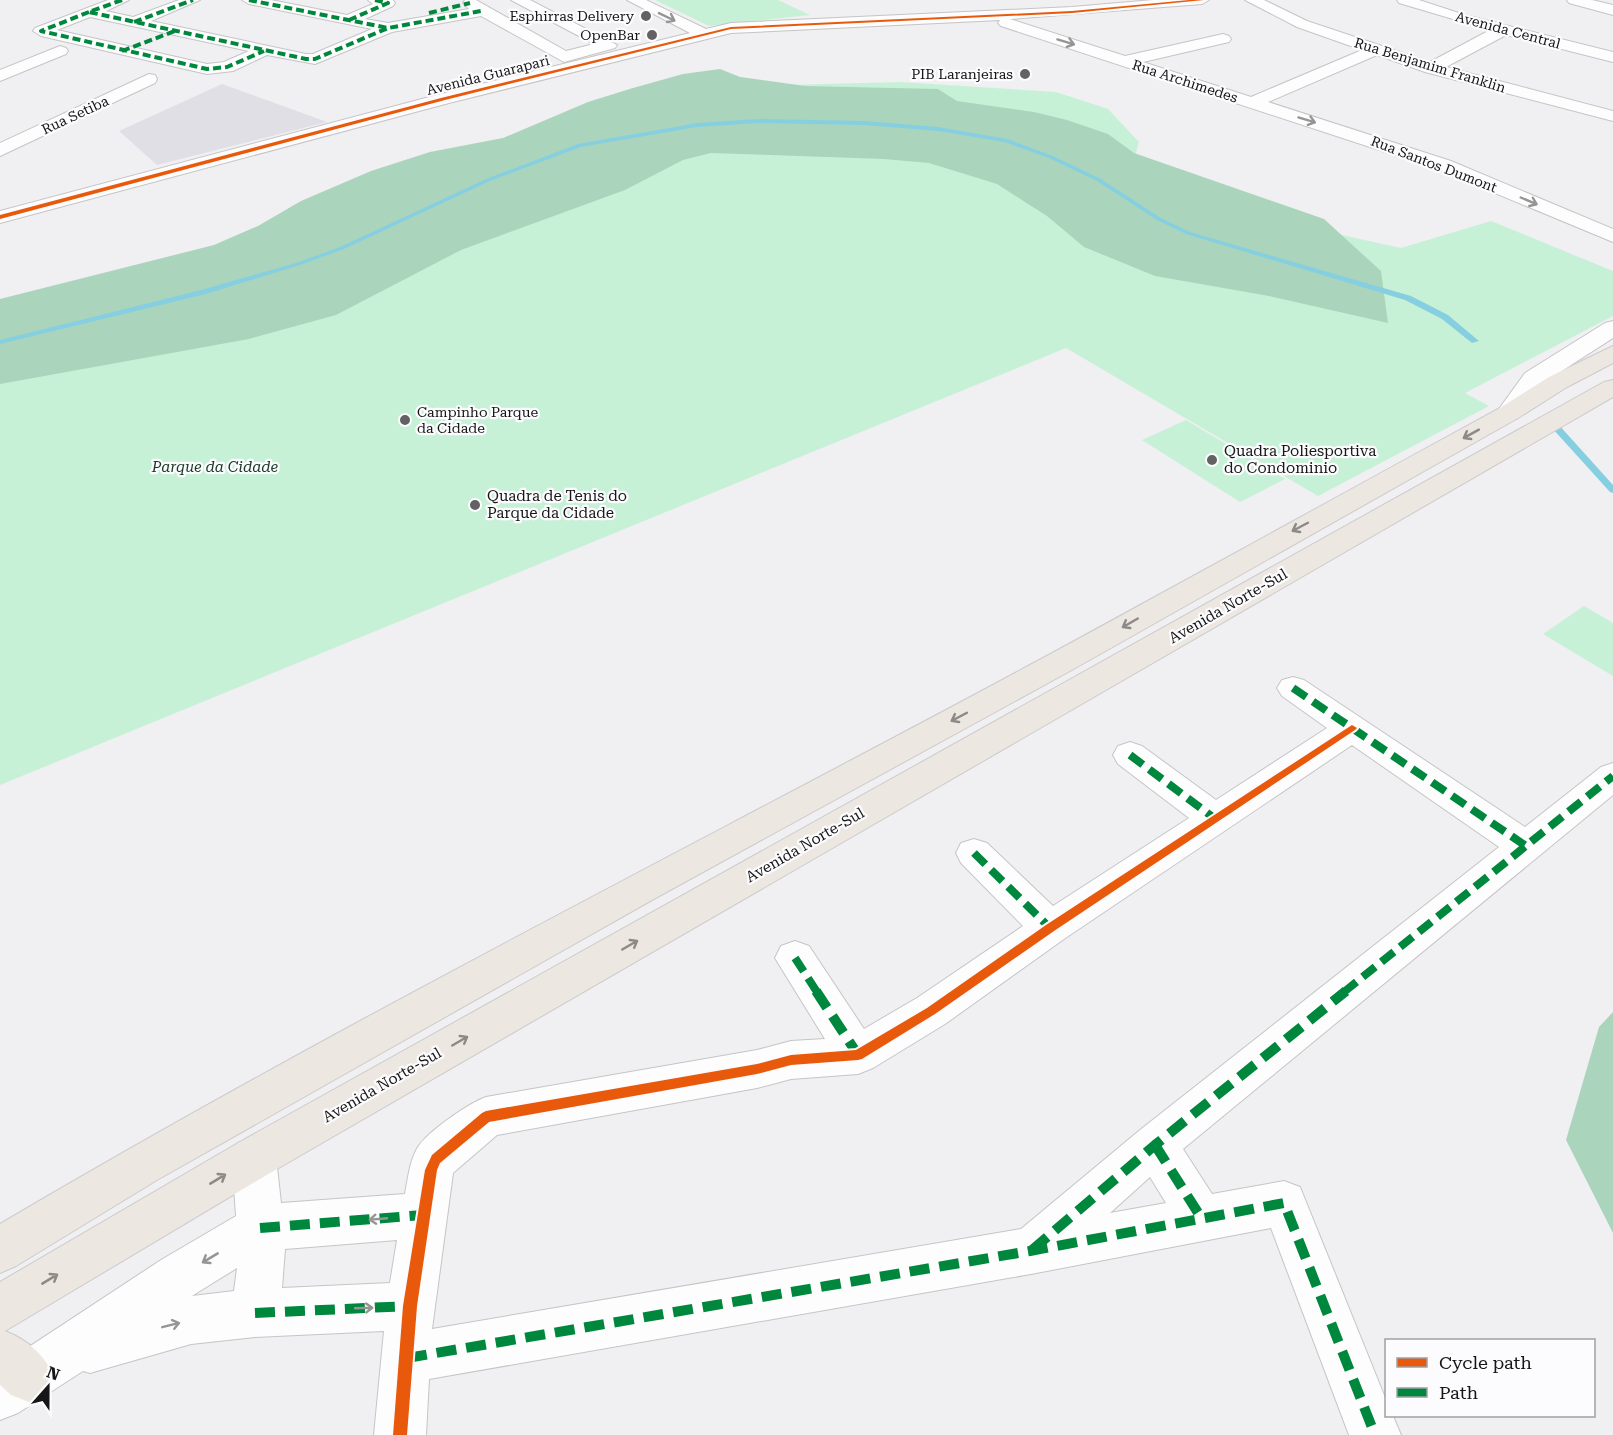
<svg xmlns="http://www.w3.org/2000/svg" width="1613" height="1435" viewBox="0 0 1613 1435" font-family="'Roboto Serif',serif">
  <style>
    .built { fill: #e1dfe6 }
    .green { fill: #c7f1d7 }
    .forest { fill: #abd4bc }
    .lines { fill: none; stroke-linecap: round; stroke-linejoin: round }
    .stream { fill: #86cfe0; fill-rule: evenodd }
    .minor-casing { stroke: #c5c4c6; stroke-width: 2 }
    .major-casing { stroke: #cbcbcc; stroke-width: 2 }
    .minor { fill: #fdfdfd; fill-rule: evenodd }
    .major { fill: #ede7e1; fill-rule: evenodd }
    .quiet-far2 { stroke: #00873e; stroke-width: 4; stroke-dasharray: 8 4; stroke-linecap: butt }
    .quiet-far1 { stroke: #00873e; stroke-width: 8; stroke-dasharray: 16 8; stroke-linecap: butt }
    .quiet { stroke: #00873e; stroke-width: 10; stroke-dasharray: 20 10; stroke-linecap: butt }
    .cycleway-casing { stroke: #fcfcfe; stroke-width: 4 }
    .cycleway { fill: #e8590c; fill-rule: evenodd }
    .oneway { stroke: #959596 }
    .oneway2 { stroke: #8c8986 }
    .poi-dot { fill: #626264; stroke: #fcfcfe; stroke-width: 2 }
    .labels { text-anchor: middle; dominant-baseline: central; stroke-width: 4.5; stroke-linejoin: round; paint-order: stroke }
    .far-poi-label { font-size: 14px; fill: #161617; stroke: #fcfcfe; text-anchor: end }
    .far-street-label { font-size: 14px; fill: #161617; stroke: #fcfcfe }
    .poi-label { font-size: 15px; fill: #161617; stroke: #fcfcfe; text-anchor: start }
    .park-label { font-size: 15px; font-style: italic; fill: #183925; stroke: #fcfcfe }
    .street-label { font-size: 15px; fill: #161617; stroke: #fcfcfe }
  </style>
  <rect width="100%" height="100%" fill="#f0eff2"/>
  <path class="built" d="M222 84 327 122 157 165 119 131Z"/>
  <g class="green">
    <path d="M655 0H778L810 15 709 26Z"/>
    <path d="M900 82 1056 92 1108 109 1139 142 1135 156 1246 214 1401 248 1491 221 1613 271V316L1465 393 1489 406 1318 496 1066 348 0 785V308L786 85Z"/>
    <path d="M1186 420 1285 479 1240 502 1142 440Z"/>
    <path d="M1584 606 1613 623V676L1543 634Z"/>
  </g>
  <g class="forest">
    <path d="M720 69 740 77 805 86 938 89 957 101 1034 112 1067 120 1108 134 1134 153 1324 219 1381 271 1388 323 1269 296 1155 276 1084 247 1047 216 997 184 929 163 884 159 711 153 683 160 625 190 461 250 336 315 249 339 0 384V299L214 245 258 226 301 201 371 171 430 152 503 138 588 102 633 88 683 74Z"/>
    <path d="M1613 1012V1233L1566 1140 1599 1027Z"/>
  </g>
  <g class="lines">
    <g class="stream">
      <path d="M758 119 865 121 938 127 1007 139 1053 156 1101 179 1161 218 1190 232 1411 296 1448 315 1479 341 1472 343 1442 319 1405 300 1186 234 1157 220 1097 181 1049 158 1004 142 938 131 865 125 758 123 697 127 581 147 490 181 344 249 300 265 206 294 0 344V340L201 290 296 263 340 247 486 179 578 144 697 123Z"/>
      <path d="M1552 424H1558L1613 485V493L1610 492 1552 428Z"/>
    </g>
    <defs>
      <g id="minor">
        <path d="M108 0H129L106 11 133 17 179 0H200L151 21 306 54H313L372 29 249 4 242 0H271L347 15 373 4 368 0H393L395 3 393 6 365 19 388 23 469 9 463 3 465 0H476L566 51 594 44 511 0H530L617 45 615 48 564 62 481 16 392 32 315 64 267 55 233 71 207 74 41 36 33 31 35 28ZM90 17 249 51 224 62 207 64 57 30Z"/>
        <path d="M627 0H646L706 29 731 23 1072 7 1153 0H1209L1202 4 1010 19 1125 56 1223 34 1229 36 1231 39 1229 42 1143 62 1251 97 1362 50 1297 27 1245 0H1264L1307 21 1430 62 1490 30 1399 3 1397 0H1419L1465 15 1613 52V62L1506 35 1446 67 1613 111V121L1425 72 1377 55 1268 102 1451 161 1613 229V242L1437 169 1001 26 998 23 1000 20 731 33 449 103 0 223V211L437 95 690 33Z"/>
        <path d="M1567 0H1592L1613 5V15L1569 3Z"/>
        <path d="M60 46 66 48 68 51 66 54 0 81V70Z"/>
        <path d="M149 74 155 75 157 79 155 83 0 156V143Z"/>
        <path d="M1613 321V338L1543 383 1518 418 1509 421 1500 418 1496 413 1525 373 1605 323Z"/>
        <path d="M1293 677 1304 680 1525 827 1601 767 1613 763V795L1183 1149 1212 1194 1284 1181 1300 1187 1386 1400V1416H1393L1401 1435H1349L1271 1228 1031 1274 429 1379 426 1435H374L384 1331 255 1337 191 1344 90 1373 83 1371 18 1413 0 1420V1366L161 1260 236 1216 232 1158 238 1143 254 1137 270 1143 276 1158 281 1203 405 1194C408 1178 410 1157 420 1144 432 1129 469 1103 486 1097L757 1050 791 1041 825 1039 775 958 781 946 795 941 809 946 864 1029 917 998 1023 926 961 863 956 853 961 843 974 839 987 843 1053 906 1189 818 1118 764 1113 755 1118 746 1130 742 1142 746 1216 800 1327 728 1282 696 1277 688 1282 680ZM1352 745 1499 847 1140 1130 1021 1229 432 1329 453 1173 497 1135 757 1088 791 1079 858 1074 873 1068 945 1024 1064 939ZM1150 1177 1166 1203 1110 1213ZM397 1240 390 1283 282 1288 285 1249ZM237 1268 234 1291 192 1296 195 1294Z"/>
      </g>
      <g id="major">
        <path d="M1613 346V363L1567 387 1518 418 1079 666 652 900 157 1180 16 1266 0 1273V1224C345 1020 704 841 1056 651 1204 571 1352 488 1500 408L1549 377Z"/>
        <path d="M1613 380V397L270 1173 5 1331C28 1340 45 1355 54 1377L47 1395 29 1402 11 1395 0 1385V1282L238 1143 1604 382Z"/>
      </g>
    </defs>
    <use href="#minor" class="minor-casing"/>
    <use href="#major" class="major-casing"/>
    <use href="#minor" class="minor"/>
    <use href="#major" class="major"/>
    <g class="quiet-far2">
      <path d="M122 0 89 12 306 59H315L388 28"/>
      <path d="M249 0 388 28 481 11"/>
      <path d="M89 12 41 31 207 69 227 67 264 51"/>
      <path d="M429 13 470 3"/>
      <path d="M349 20 388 3 375 0"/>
      <path d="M134 22 193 0"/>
      <path d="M122 51 175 31"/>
    </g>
    <g class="quiet-far1">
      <path d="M1293 688 1526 846"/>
      <path d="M1130 755 1214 818"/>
      <path d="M974 853 1050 928"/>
      <path d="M795 958 817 992"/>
      <path d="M1344 992 1613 776"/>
    </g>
    <g class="quiet">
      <path d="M816 991 858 1055"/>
      <path d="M1155 1145 1202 1219"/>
      <path d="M260 1228 423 1215"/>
      <path d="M1032 1250 1155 1145 1346 991"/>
      <path d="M255 1313 410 1306"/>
      <path d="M407 1358 1030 1251 1284 1203 1375 1435"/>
    </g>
    <defs>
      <g id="cycleway">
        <path d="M1189 0H1204L1072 13 731 29 445 100 0 219V215L441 98 731 27 1072 11Z"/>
        <path d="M1352 725 1357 728 1355 730 1054 931 935 1014 862 1059 858 1060 791 1065 757 1074 489 1122 440 1163 437 1170 417 1306 407 1435H393L403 1306 425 1170 432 1155 482 1113 486 1111 757 1064 791 1055 856 1050 927 1008 1046 925Z"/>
      </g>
    </defs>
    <use href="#cycleway" class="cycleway-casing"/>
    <use href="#cycleway" class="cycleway"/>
  </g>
  <defs><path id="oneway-shaft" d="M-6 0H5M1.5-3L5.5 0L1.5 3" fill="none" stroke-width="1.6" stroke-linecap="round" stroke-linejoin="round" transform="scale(1.5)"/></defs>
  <g class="oneway">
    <use href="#oneway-shaft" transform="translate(667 17) rotate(26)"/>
    <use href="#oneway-shaft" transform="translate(1066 42) rotate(17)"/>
    <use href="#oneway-shaft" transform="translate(1307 120) rotate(17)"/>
    <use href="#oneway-shaft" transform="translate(1529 201) rotate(23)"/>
    <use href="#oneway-shaft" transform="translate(378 1219) rotate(175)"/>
    <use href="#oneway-shaft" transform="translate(210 1258) rotate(149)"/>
    <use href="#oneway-shaft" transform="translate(364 1308) rotate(-2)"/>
    <use href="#oneway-shaft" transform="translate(171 1325) rotate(-14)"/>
  </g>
  <g class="oneway2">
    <use href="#oneway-shaft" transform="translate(1471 434) rotate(151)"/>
    <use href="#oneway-shaft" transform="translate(1300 527) rotate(152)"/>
    <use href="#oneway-shaft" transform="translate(1130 623) rotate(150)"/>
    <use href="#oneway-shaft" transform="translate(959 717) rotate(152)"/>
    <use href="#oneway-shaft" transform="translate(630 945) rotate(-30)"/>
    <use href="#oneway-shaft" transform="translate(460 1041) rotate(-30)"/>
    <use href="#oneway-shaft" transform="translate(218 1179) rotate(-31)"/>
    <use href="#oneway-shaft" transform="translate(50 1279) rotate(-31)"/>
  </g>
  <g class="poi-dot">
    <circle cx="646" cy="16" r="6"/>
    <circle cx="652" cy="35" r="6"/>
    <circle cx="1025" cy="74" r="6"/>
    <circle cx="405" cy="420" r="6"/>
    <circle cx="1212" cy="460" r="6"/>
    <circle cx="475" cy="505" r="6"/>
  </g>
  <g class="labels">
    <g class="far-poi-label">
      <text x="634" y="16">Esphirras Delivery</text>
      <text x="640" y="35">OpenBar</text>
      <text x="1013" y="74">PIB Laranjeiras</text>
      <text x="417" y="412" text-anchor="start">Campinho Parque<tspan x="417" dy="16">da Cidade</tspan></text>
    </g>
    <g class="far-street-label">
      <text transform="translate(1508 30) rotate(15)">Avenida Central</text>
      <text transform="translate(1430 65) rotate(17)">Rua Benjamim Franklin</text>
      <text transform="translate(488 75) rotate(-14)">Avenida Guarapari</text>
      <text transform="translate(1185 81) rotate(18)">Rua Archimedes</text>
      <text transform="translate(75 115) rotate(-25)">Rua Setiba</text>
      <text transform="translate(1434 164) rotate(21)">Rua Santos Dumont</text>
    </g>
    <g class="poi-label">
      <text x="1224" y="451">Quadra Poliesportiva<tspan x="1224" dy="17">do Condominio</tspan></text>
      <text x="487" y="496">Quadra de Tenis do<tspan x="487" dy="17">Parque da Cidade</tspan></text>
    </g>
    <g class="park-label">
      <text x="215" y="467">Parque da Cidade</text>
    </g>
    <g class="street-label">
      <text transform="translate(1228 606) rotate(-30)">Avenida Norte-Sul</text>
      <text transform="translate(805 845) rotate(-30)">Avenida Norte-Sul</text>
      <text transform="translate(382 1085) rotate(-30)">Avenida Norte-Sul</text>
    </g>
  </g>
  <rect x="1385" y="1339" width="210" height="78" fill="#fcfcfe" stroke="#a0a0a2" stroke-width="1.5"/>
  <rect x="1397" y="1358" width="30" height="9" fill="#e8590c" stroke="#a0a0a2" stroke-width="1.5"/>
  <text x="1439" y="1369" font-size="18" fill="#161617">Cycle path</text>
  <rect x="1397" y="1388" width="30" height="9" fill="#00873e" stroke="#a0a0a2" stroke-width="1.5"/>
  <text x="1439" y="1399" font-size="18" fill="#161617">Path</text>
  <g transform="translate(48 1387) rotate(21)" stroke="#fcfcfe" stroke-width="4.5" paint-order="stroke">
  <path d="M0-4.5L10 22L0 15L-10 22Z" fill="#161617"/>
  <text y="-9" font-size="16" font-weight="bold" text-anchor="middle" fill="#161617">N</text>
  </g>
</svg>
